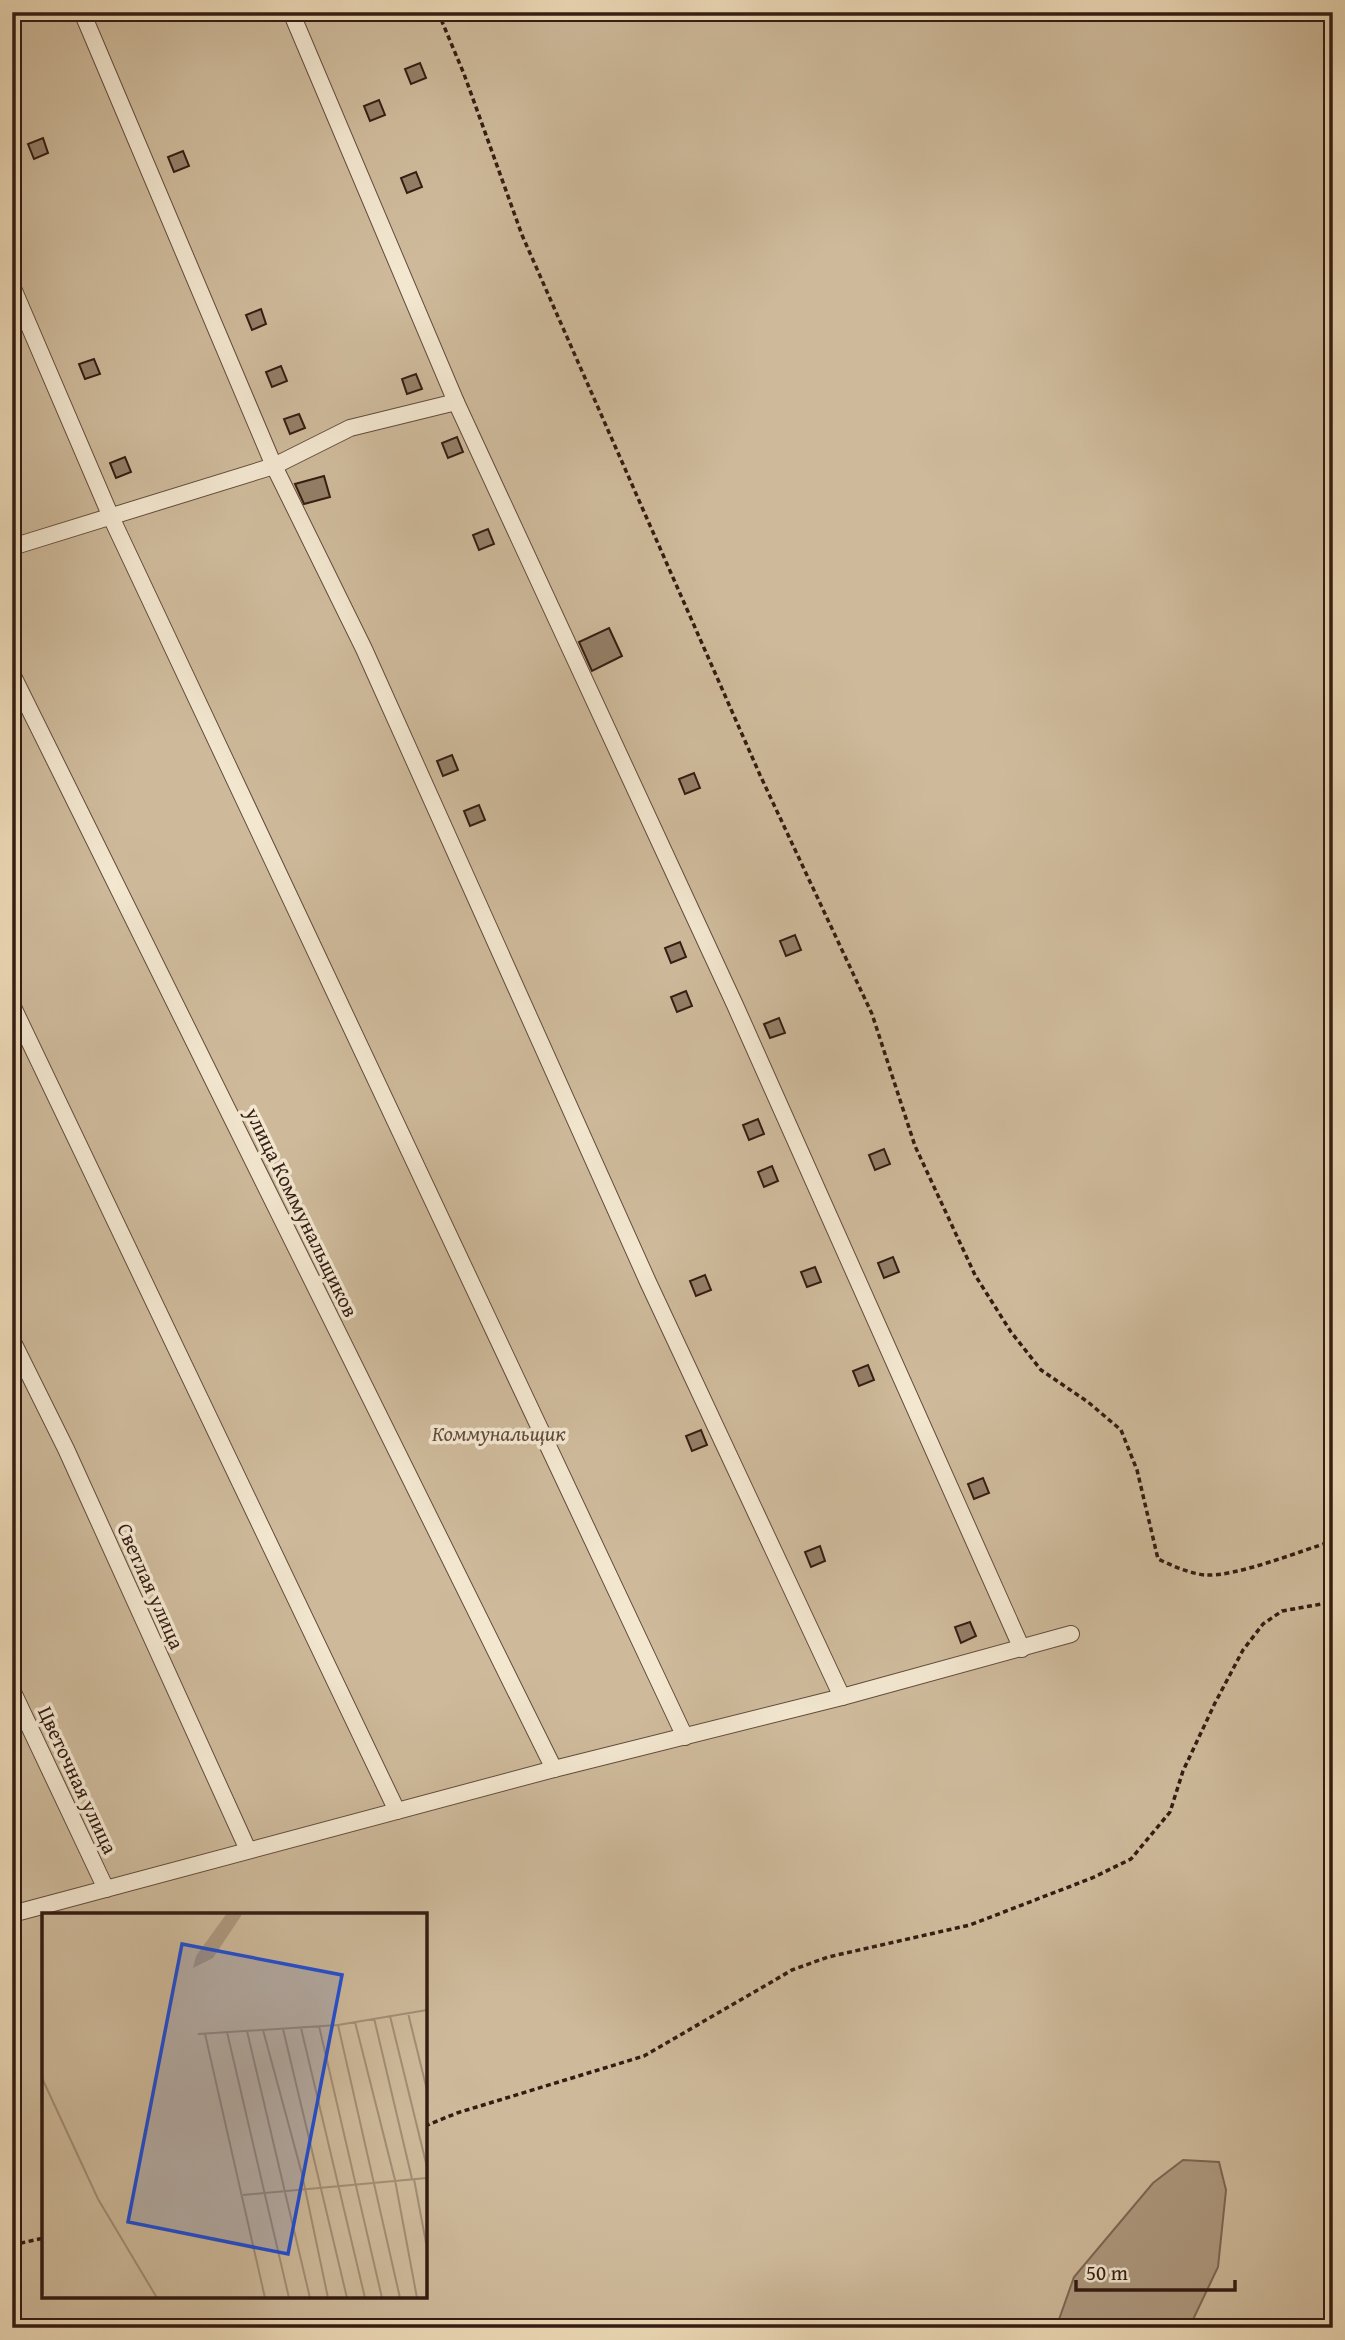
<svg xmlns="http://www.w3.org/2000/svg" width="1345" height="2340" viewBox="0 0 1345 2340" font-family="'Gentium Book Plus',serif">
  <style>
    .green { fill: #ceba9b; stroke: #816b57; stroke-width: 2; fill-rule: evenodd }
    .water { fill: #ae997f; stroke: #7d6754; stroke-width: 2 }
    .building { fill: #947f68; stroke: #341c13; stroke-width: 2 }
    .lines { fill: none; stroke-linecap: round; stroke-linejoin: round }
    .minor-casing { stroke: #624c3c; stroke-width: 18 }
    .path { stroke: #341c13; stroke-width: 3.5; stroke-dasharray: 5 3.5; stroke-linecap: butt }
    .minor { stroke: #f3e7d0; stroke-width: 16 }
    .labels { text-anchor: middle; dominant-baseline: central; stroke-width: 7; stroke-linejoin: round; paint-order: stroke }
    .street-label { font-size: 21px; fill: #341c13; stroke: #f3e7d0 }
    .park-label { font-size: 21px; font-style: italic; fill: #624b3c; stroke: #f3e7d0 }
    .inset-road { fill: none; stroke: #a38e75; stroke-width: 2 }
    .view { fill: #1d4ed8; fill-opacity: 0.15; stroke: #1d4ed8; stroke-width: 3.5 }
    .inset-edge { fill: none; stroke: #341c13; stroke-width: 3.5 }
  </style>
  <rect width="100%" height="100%" fill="#eddab7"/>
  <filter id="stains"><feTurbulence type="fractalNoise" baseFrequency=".00286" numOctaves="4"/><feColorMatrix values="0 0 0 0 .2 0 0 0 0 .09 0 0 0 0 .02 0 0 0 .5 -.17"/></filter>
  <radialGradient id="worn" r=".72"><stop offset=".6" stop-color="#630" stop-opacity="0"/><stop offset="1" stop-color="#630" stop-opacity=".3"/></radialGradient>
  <path class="green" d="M12 12H1333V2328H12ZM44 1915H425V2296H44Z"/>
  <path class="water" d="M1183 2160 1219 2162 1226 2190 1218 2267 1189 2328H1056L1074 2277 1153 2183Z"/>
  <g class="building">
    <path d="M420 63 426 78 411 84 405 69Z"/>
    <path d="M379 100 385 115 370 121 364 106Z"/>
    <path d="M43 138 48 153 34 159 28 144Z"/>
    <path d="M183 151 189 166 174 172 168 157Z"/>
    <path d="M416 172 422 187 407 193 401 178Z"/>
    <path d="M261 309 266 324 252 330 246 315Z"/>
    <path d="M94 359 100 374 85 379 79 364Z"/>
    <path d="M281 366 287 381 272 387 266 372Z"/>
    <path d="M416 374 422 389 407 394 402 379Z"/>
    <path d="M299 414 305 428 290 434 284 419Z"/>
    <path d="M457 437 463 452 448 458 442 443Z"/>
    <path d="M125 457 131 472 116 478 110 463Z"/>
    <path d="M324 476 330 497 304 504 295 484Z"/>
    <path d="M488 529 494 544 479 550 473 535Z"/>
    <path d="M609 628 622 656 592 671 579 642Z"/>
    <path d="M452 755 458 770 443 776 437 761Z"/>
    <path d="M694 773 700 788 685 794 679 779Z"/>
    <path d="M479 805 485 820 470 826 464 811Z"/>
    <path d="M795 935 801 950 786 956 780 941Z"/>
    <path d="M680 942 686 957 671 963 665 948Z"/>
    <path d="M686 991 692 1006 677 1012 671 997Z"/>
    <path d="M779 1018 785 1033 770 1038 764 1024Z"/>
    <path d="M758 1119 764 1134 749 1140 743 1125Z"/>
    <path d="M884 1149 890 1164 875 1170 869 1155Z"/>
    <path d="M772 1166 778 1181 764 1187 758 1172Z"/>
    <path d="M893 1257 899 1272 884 1278 878 1263Z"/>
    <path d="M815 1267 821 1282 807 1287 801 1272Z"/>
    <path d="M705 1275 711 1290 696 1296 690 1281Z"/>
    <path d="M868 1365 874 1380 859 1386 853 1371Z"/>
    <path d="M701 1430 707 1445 692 1451 686 1436Z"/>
    <path d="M983 1478 989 1493 974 1499 968 1484Z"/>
    <path d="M820 1546 825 1561 811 1567 805 1552Z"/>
    <path d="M970 1622 976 1636 961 1643 955 1627Z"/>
  </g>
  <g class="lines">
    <defs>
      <g id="minor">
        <path d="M82 12 274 466 364 649 648 1282 842 1697"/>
        <path d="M291 12 456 402 735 1005 1022 1649"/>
        <path d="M12 286 111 517 685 1737"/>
        <path d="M12 547 274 466 350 428 456 402"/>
        <path d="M12 674 554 1769"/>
        <path d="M12 1005 397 1811"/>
        <path d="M12 1340 66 1449 248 1850"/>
        <path d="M12 1690 106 1889"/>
        <path d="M12 1914 554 1769 842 1697 1071 1634"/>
      </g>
    </defs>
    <use href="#minor" class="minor-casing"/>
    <g class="path">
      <path d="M438 12 464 74 522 235 760 775 872 1014 915 1146 975 1275 1011 1332 1041 1370 1088 1402 1121 1430 1137 1470 1158 1559C1173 1566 1188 1573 1205 1575 1236 1577 1300 1551 1333 1541"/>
      <path d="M425 2126 457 2113 644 2056 792 1970 828 1957 970 1925 1092 1878 1131 1859 1170 1812 1183 1771 1215 1703 1243 1650 1263 1624 1282 1611 1333 1602"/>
      <path d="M12 2245 44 2238"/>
    </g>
    <use href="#minor" class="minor"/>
  </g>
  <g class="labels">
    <g class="street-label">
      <text transform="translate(302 1212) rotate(64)">улица Коммунальщиков</text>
      <text transform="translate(151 1586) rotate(66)">Светлая улица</text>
      <text transform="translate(78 1780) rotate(65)">Цветочная улица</text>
    </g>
    <g class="park-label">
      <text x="499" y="1433">Коммунальщик</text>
    </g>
  </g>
  <g transform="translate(42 1913)">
    <rect width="385" height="385" fill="#eddab7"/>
    <path d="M0 0H385V385H6L0 380Z" fill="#ceba9b"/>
    <path d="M185 0H201L171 45 151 55 154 43Z" fill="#ae997f"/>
    <path class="inset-road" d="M366 100 385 177M348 103 385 254M332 105 370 266M313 109 353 267 375 385M296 112 358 385M277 113 340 385M259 115 323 385M241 116 305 385M221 117 260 261 286 385M205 118 268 385M185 119 247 385M156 121 296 112 385 97M163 121 223 385M0 165 56 286 115 385M372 266 385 335M201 282 385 265"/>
    <path class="view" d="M140 31 300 62 246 341 86 309Z"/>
    <rect width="385" height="385" class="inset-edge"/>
  </g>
  <rect width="1345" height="2340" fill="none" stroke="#eddab7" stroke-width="42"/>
  <rect x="14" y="14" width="1317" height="2312" fill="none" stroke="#341c13" stroke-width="3.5"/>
  <rect x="21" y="21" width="1303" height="2298" fill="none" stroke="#341c13" stroke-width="2"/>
  <path d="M1076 2280v10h159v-10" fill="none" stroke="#341c13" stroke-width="3.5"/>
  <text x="1086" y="2280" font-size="21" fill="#341c13" stroke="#f3e7d0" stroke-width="5" paint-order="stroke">50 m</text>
  <rect width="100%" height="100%" filter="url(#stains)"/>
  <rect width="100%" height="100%" fill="url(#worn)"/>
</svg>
